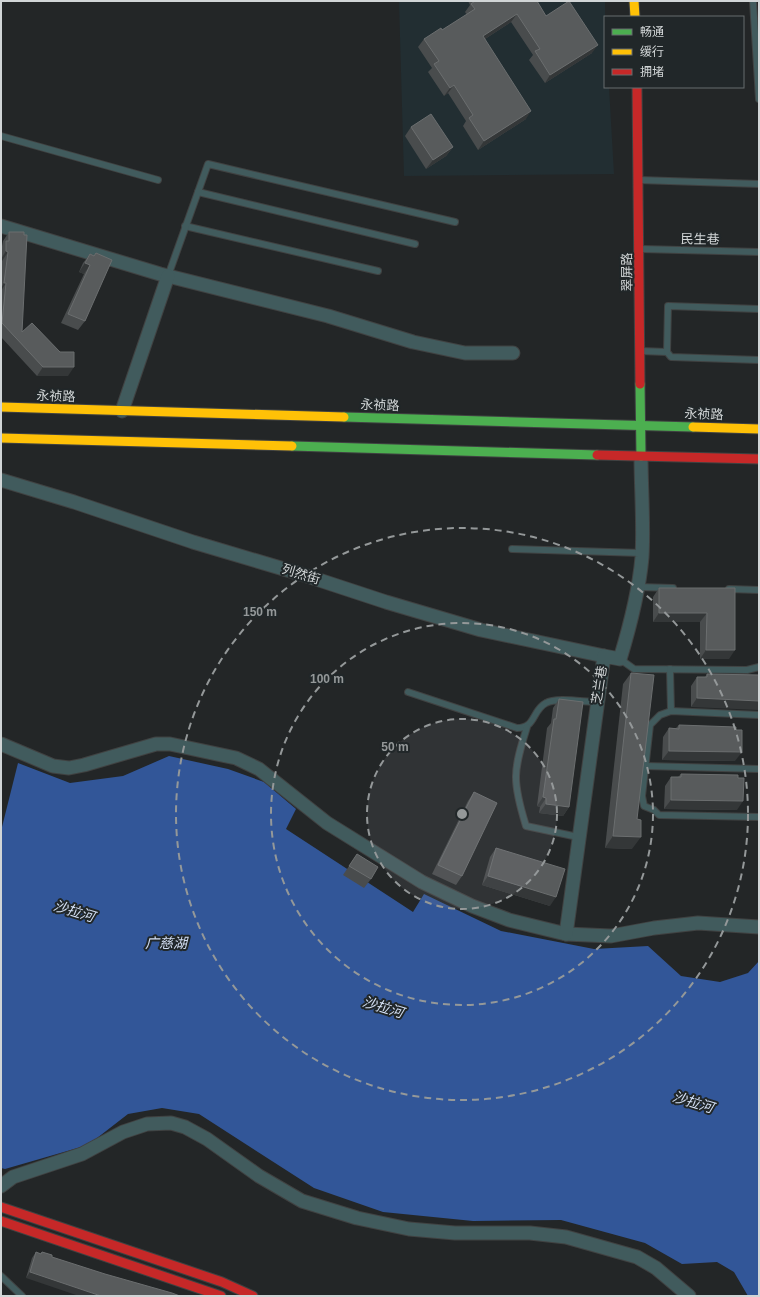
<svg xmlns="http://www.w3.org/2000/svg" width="760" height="1297" viewBox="0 0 760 1297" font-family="Helvetica,'Noto Sans SC',sans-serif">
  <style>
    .built { fill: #222e32 }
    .water { fill: #325698 }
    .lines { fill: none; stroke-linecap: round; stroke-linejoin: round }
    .lane-casing { stroke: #404242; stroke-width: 8 }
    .street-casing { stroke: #404242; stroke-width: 15 }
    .fast-casing { stroke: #404242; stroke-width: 11 }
    .slow-casing { stroke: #404242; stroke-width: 11 }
    .jam-casing { stroke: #404242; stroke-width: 11 }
    .lane { stroke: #415b5d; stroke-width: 6 }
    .street { stroke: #415b5d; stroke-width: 13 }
    .fast { stroke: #4caf50; stroke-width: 9 }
    .slow { stroke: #ffc107; stroke-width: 9 }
    .jam { stroke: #c62828; stroke-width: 9 }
    .wall { fill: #494c4d }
    .shaded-wall { fill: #343738 }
    .building { fill: #585b5c; stroke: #6b6e6f }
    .ring { fill: none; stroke: #949899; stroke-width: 2; stroke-dasharray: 7 5 }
    .labels { text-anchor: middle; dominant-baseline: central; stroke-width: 4; stroke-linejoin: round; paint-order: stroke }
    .street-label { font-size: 13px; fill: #d1d5d6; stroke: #212729 }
    .water-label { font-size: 14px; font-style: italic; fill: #d2def2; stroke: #212729 }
    .centre { fill: #949899; stroke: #212729; stroke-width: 2 }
    .ring-label { font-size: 12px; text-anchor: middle; font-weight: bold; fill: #949899; stroke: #212729; stroke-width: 4; stroke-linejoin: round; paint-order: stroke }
  </style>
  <rect width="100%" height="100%" fill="#232627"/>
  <path class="built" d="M399 1H605V87H609L614 174 404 176Z"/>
  <path class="water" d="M169 756 228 769 264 782 296 809 286 829 413 912 424 894 501 931 594 949 648 946 681 976 720 982 748 973 759 961V1296H748L734 1272 717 1262 682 1264 645 1243 561 1220 473 1221 383 1212 314 1188 199 1114 162 1108 128 1114 88 1145 5 1169 1 1168V831L18 763 70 783 123 776Z"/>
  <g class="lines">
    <defs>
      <g id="lane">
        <path d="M753 1 759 99"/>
        <path d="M1 136 158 180"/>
        <path d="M639 180 759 184"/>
        <path d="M198 192 415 244"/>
        <path d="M185 226 378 271"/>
        <path d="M641 249 759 252"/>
        <path d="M168 276 208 164 455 222"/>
        <path d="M641 351 667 352 671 357 759 360"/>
        <path d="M667 352 668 306 759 309"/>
        <path d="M512 549 642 553"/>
        <path d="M638 587 673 588"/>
        <path d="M729 589 759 590"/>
        <path d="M620 659 634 669 747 670 759 667"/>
        <path d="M670 669 671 711"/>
        <path d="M408 692 517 728C536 728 532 710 546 703 556 697 584 702 596 702"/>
        <path d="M759 715 671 711 660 715 650 725 642 796 644 806 654 810 659 815 759 817"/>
        <path d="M527 727C513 771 512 781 526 826L578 837"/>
        <path d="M645 766 759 769"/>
        <path d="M1 1276 22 1296"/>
      </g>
      <g id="street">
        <path d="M1 226 160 274 328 316 413 342 465 353H513"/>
        <path d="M122 411 168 276"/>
        <path d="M1 480 74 502 193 542 304 575 386 602 481 630 604 656"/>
        <path d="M1 744 53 766 69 768 84 765 156 744H170L236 758 259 769 327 823 422 882 472 906 509 920 566 934 611 936 654 928 698 923 759 927"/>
        <path d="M566 934 604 656 620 659C630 626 639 592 642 557 644 524 641 489 641 456"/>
        <path d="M1 1186 13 1177 82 1154 123 1132 147 1124 171 1123 185 1127 207 1139 259 1176 302 1201 357 1218 409 1229 455 1233H530L566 1237 637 1257 656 1268 689 1296"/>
      </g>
      <g id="fast">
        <path d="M640 384 641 456"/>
        <path d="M344 417 693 427"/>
        <path d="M292 446 597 455"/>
      </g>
      <g id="slow">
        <path d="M634 1 635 17"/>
        <path d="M1 407 344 417"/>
        <path d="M693 427 759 429"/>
        <path d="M1 438 292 446"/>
      </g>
      <g id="jam">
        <path d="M637 87 640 384"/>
        <path d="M597 455 759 459"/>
        <path d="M1 1207 222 1282 253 1296"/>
        <path d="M1 1221 221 1296"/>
      </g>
    </defs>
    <use href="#lane" class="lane-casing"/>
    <use href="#street" class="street-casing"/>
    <use href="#fast" class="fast-casing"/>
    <use href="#slow" class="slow-casing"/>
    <use href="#jam" class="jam-casing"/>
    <use href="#lane" class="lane"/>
    <use href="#street" class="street"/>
    <use href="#fast" class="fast"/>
    <use href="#slow" class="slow"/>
    <use href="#jam" class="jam"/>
  </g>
  <g class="wall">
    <path d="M468 1H537L546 16 592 53 545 83 529 60 533 55 511 22 485 39 526 119 478 150 463 126 466 121 448 93 444 96 428 72 432 68 418 47 424 39 442 30 467 15 465 12 470 5Z"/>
    <path d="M411 127 453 147 446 156 426 169 405 136Z"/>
    <path d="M9 232 22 332 68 376H37L1 337V267L2 261H1V248L2 246 3 241Z"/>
    <path d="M96 253 85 321 78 330 61 323 84 274 79 272 83 263 90 254 94 255Z"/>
    <path d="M659 588H735L729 659H700V622H653V597Z"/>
    <path d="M631 673 632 849 605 848 623 684Z"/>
    <path d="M707 674 759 675 691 707V686L697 677H705Z"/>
    <path d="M559 699 569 807 563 816 539 813 540 807 537 806 547 728 551 723 553 708Z"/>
    <path d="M679 725 736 730 735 761 662 760 663 737 669 728H676Z"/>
    <path d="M681 774 737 810 664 809 665 786 671 777H678Z"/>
    <path d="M474 792 462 876 456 885 432 874 468 801Z"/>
    <path d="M496 848 550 906 482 885 490 857Z"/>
    <path d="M357 854 371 879 364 888 343 875Z"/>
    <path d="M36 1252 40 1254 42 1252 52 1255 26 1278 32 1258Z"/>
  </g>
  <g class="shaded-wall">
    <path d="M517 14 511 22 477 44 483 36Z"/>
    <path d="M598 45 592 53 545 83 550 75Z"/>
    <path d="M454 85 448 93 444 96 450 88Z"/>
    <path d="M531 111 526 119 478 150 484 141Z"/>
    <path d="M453 147 446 156 426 169 433 160Z"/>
    <path d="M6 251 8 252 2 261H1V259Z"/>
    <path d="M85 263 90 265 84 274 79 272Z"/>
    <path d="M4 283H6L1 291V288Z"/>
    <path d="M43 367H74L68 376H37Z"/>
    <path d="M659 613H707L700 622H653Z"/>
    <path d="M706 650H735L729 659H700Z"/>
    <path d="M697 698 759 701V710L691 707Z"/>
    <path d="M669 751 742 752 735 761 662 760Z"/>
    <path d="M543 797 546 798 540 807 537 806Z"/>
    <path d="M671 800 743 801 737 810 664 809Z"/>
    <path d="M546 804 569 807 563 816 539 813Z"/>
    <path d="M613 836 641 837 632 849 605 848Z"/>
    <path d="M488 876 556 897 550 906 482 885Z"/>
    <path d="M30 1272 101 1296H79L26 1278Z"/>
  </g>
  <g class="building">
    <path d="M475 1H537L546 16 569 1 598 45 550 75 535 51 540 49 517 14 483 36 531 111 484 141 469 118 473 115 454 85 450 88 434 64 439 61 424 39 441 28 442 30 475 9 471 4Z"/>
    <path d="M431 114 453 147 433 160 411 127Z"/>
    <path d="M9 232H24V235H27L22 332 32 323 60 352H74V367H43L2 323 6 283H4L8 252 6 251V241H9Z"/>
    <path d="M96 253 112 260 85 321 68 314 90 265 85 263 90 254 94 256Z"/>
    <path d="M659 588H735V650H706L707 613H659Z"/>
    <path d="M631 673 654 675 637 819 641 820V837L613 836Z"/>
    <path d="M707 674 759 675V701L697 698V677H707Z"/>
    <path d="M559 699 583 702 569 807 546 804V798L543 797 554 719H556Z"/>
    <path d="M679 725 736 727V730H742V752L669 751V728L679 729Z"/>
    <path d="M681 774 738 775V778H744L743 801 671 800V777H681Z"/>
    <path d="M474 792 497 803 462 876 438 865Z"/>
    <path d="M496 848 565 869 556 897 488 876Z"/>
    <path d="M357 854 378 867 371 879 349 866Z"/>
    <path d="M36 1252 41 1254 42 1252 52 1255V1257L105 1274 172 1293 180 1296H101L30 1272Z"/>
  </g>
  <circle cx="462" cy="814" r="95" fill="#949899" fill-opacity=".12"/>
  <g class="ring">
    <circle cx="462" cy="814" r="95"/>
    <circle cx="462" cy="814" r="191"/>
    <circle cx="462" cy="814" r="286"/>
  </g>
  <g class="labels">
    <g class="street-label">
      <text transform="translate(700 239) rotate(1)">民生巷</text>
      <text transform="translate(627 272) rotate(-91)">翠屏路</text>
      <text transform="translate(56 396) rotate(2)">永祯路</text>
      <text transform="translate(380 405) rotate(2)">永祯路</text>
      <text transform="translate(704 414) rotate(2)">永祯路</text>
      <text transform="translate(301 574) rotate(17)">列然街</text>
      <text transform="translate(599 685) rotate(-81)">芝兰巷</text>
    </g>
    <g class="water-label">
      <text transform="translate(74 911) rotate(17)">沙拉河</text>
      <text x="166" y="943">广慈湖</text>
      <text transform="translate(383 1007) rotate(17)">沙拉河</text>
      <text transform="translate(693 1102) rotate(17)">沙拉河</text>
    </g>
  </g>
  <circle cx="462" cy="814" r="6" class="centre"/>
  <g class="ring-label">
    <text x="260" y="616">150 m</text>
    <text x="327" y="683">100 m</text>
    <text x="395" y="751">50 m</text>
  </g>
  <rect width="760" height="1297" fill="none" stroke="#d1d5d6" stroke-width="4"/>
  <rect x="604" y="16" width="140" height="72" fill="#212729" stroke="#676d6e"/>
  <rect x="612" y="29" width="20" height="6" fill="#4caf50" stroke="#676d6e"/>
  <text x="640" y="36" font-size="12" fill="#d1d5d6">畅通</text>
  <rect x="612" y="49" width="20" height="6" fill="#ffc107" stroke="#676d6e"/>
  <text x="640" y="56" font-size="12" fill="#d1d5d6">缓行</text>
  <rect x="612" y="69" width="20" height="6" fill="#c62828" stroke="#676d6e"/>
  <text x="640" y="76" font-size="12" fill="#d1d5d6">拥堵</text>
</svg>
